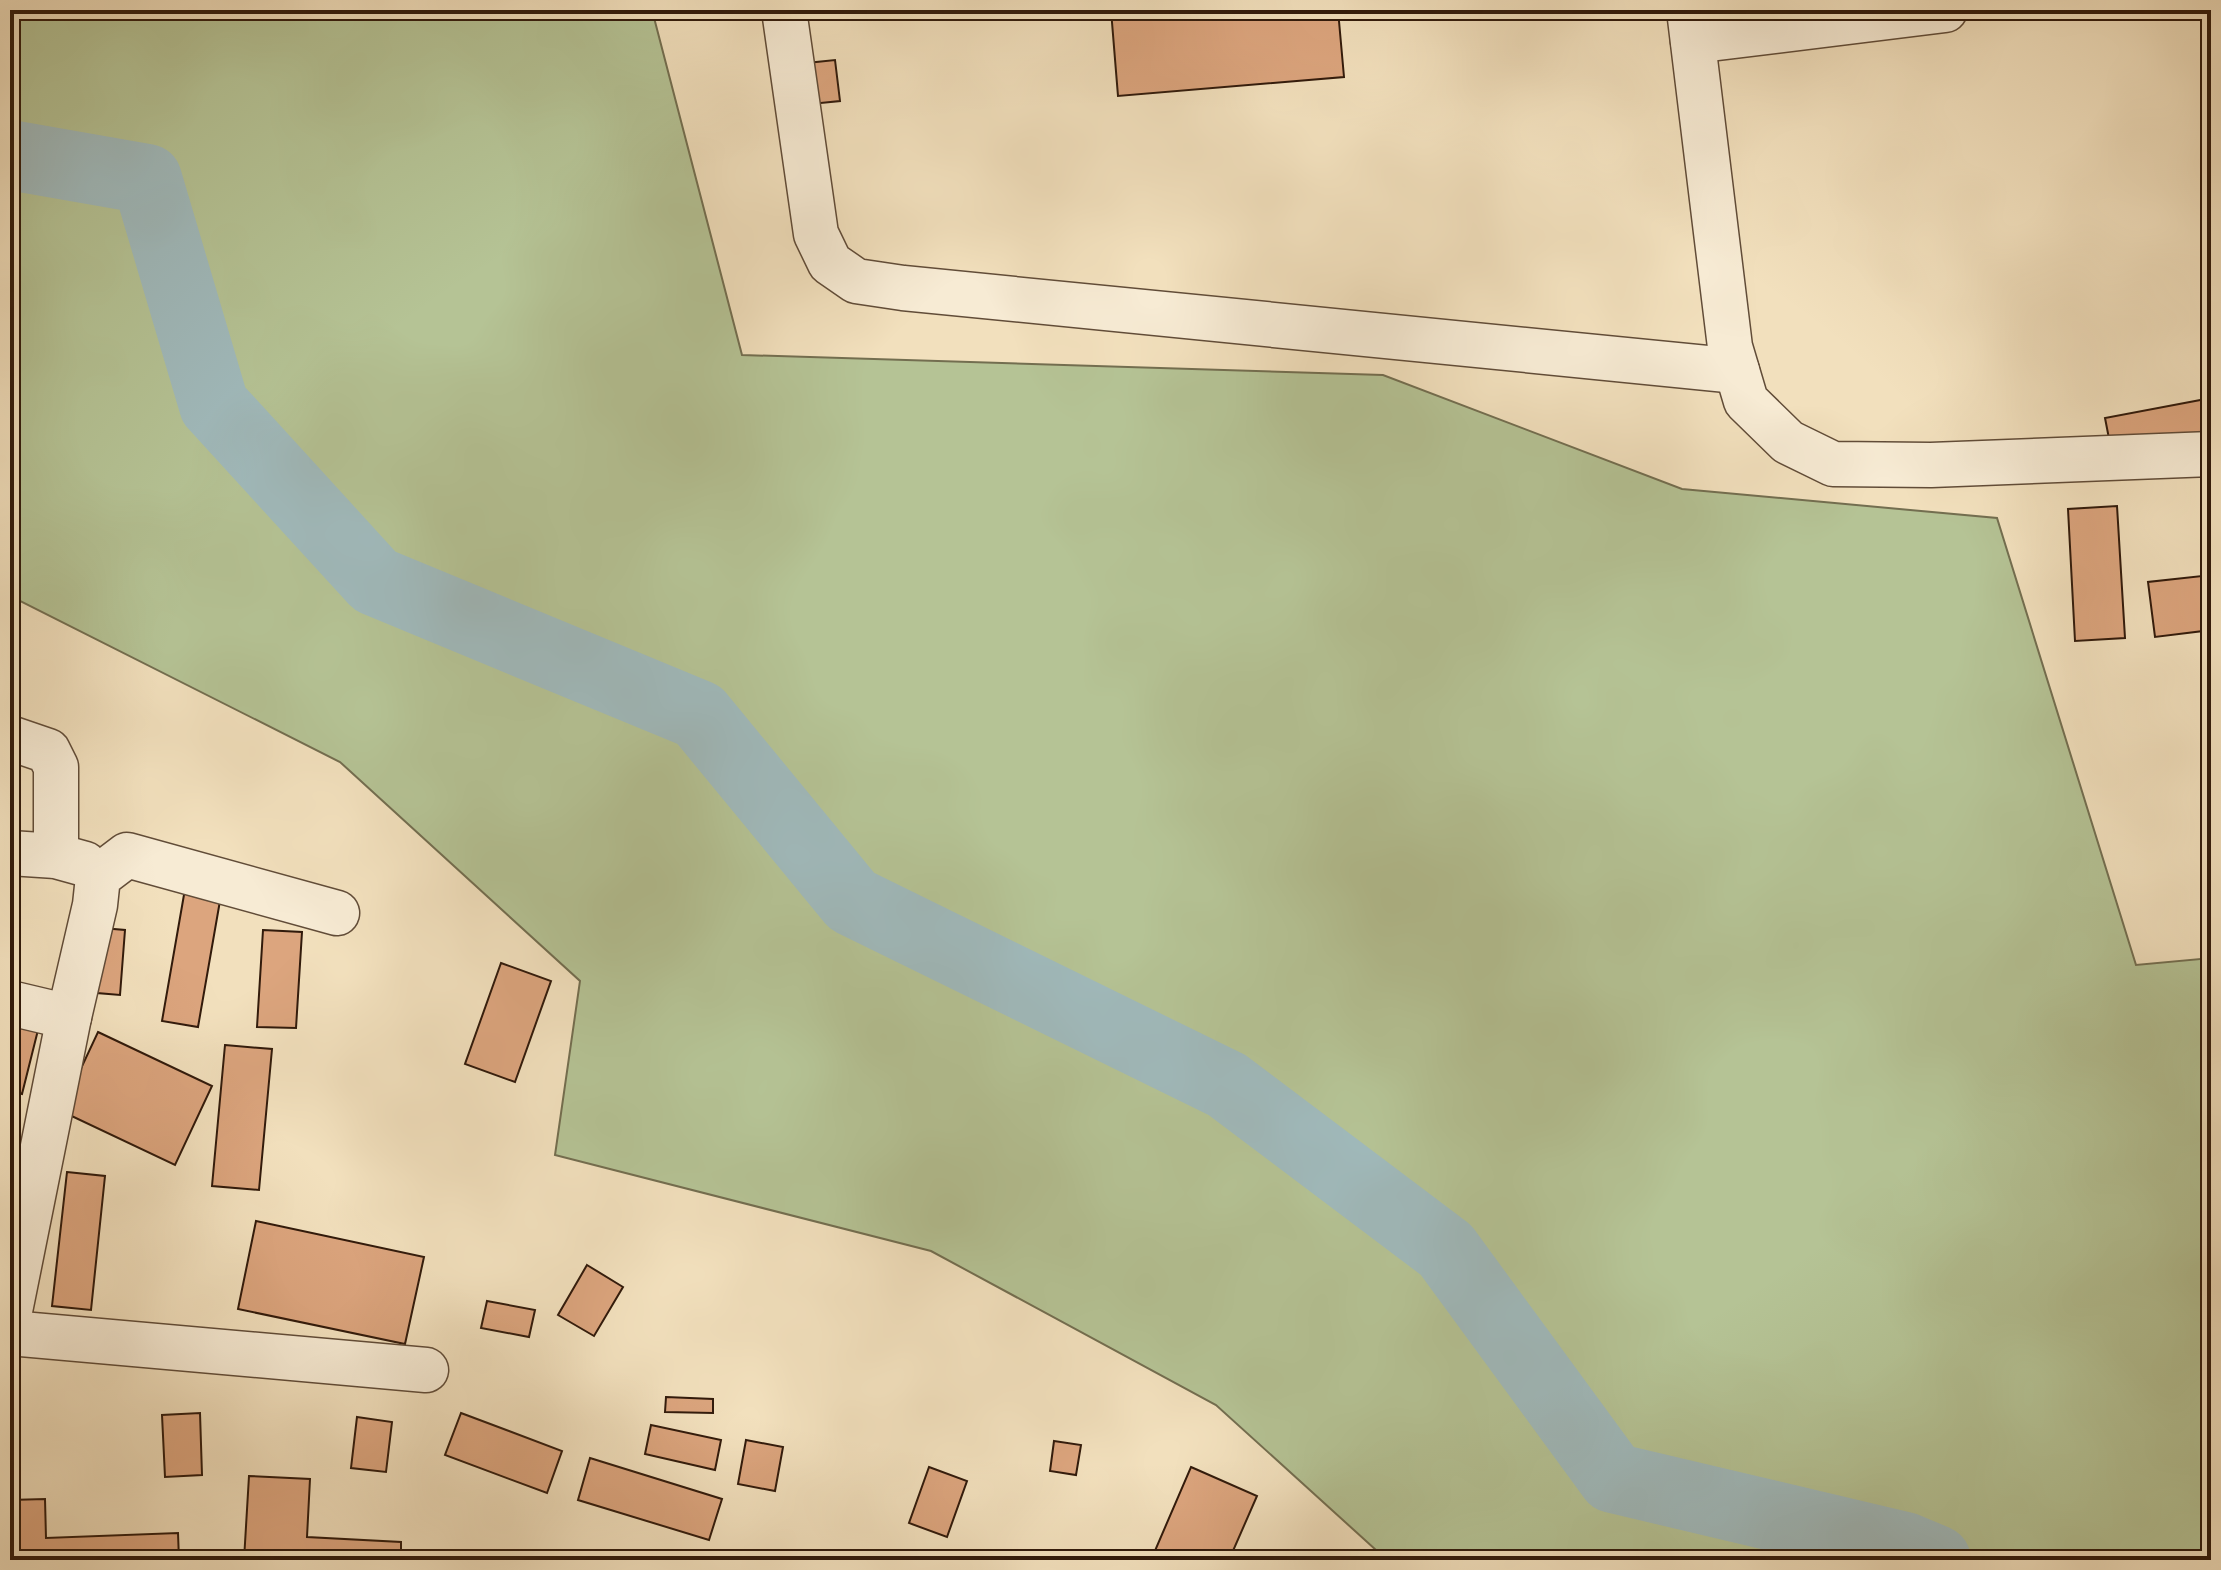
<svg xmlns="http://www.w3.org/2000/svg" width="2221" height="1570" viewBox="0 0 2221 1570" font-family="'Gentium Book Plus',serif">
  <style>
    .green { fill: #b5c395; stroke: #736e50; stroke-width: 2 }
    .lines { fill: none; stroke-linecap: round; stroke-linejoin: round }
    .river { stroke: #a0babc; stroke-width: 70 }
    .building { fill: #dca57e; stroke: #311a0b; stroke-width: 2 }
    .minor-casing { stroke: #614c38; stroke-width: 47 }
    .minor { stroke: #f7ebd4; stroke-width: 44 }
  </style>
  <rect width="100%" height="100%" fill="#f2e0bd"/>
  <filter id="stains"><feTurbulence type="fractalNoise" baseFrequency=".0025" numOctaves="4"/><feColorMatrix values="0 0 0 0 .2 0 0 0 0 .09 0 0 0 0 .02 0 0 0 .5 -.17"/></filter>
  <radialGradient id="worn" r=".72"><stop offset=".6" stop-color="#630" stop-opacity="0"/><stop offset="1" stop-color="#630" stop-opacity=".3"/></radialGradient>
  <path class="green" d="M10 10H652L742 355 1383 375 1682 489 1997 518 2136 965 2211 958V1560H1387L1216 1405 931 1251 555 1155 580 981 340 762 10 596Z"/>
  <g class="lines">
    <path class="river" d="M10 155 147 179 214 405 375 581 699 715 852 901 1227 1085 1446 1250 1613 1478 1905 1547 1936 1560"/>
  </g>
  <g class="building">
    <path d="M1111 10H1338L1344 77 1118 96Z"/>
    <path d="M835 60 840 101 811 104 807 63Z"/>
    <path d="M2211 398V435L2112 454 2105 418Z"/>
    <path d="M2117 506 2125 638 2075 641 2068 509Z"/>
    <path d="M2211 575V630L2155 637 2148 582Z"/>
    <path d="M10 768 19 769 11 826H10Z"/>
    <path d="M185 889 221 895 198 1027 162 1021Z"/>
    <path d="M102 928 125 930 120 995 97 993Z"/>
    <path d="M263 930 302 932 296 1028 257 1027Z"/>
    <path d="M501 963 551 981 515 1082 465 1064Z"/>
    <path d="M10 1023 38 1030 22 1094 10 1091Z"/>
    <path d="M98 1032 212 1086 175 1165 61 1111Z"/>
    <path d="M225 1045 272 1049 259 1190 212 1186Z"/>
    <path d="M67 1172 105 1176 91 1310 52 1306Z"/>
    <path d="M256 1221 424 1257 405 1344 238 1309Z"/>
    <path d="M587 1265 623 1287 594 1336 558 1315Z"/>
    <path d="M487 1301 535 1310 529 1337 481 1328Z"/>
    <path d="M666 1397 713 1399V1413L665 1412Z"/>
    <path d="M200 1413 202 1475 165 1477 162 1415Z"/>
    <path d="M461 1413 562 1451 547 1493 445 1455Z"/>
    <path d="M357 1417 392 1422 386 1472 351 1468Z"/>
    <path d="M651 1425 721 1440 715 1470 645 1454Z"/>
    <path d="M746 1440 783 1447 775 1491 738 1484Z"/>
    <path d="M1054 1441 1081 1445 1076 1475 1050 1471Z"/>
    <path d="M590 1458 722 1499 709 1540 578 1500Z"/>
    <path d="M929 1467 967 1481 947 1537 909 1523Z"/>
    <path d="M1191 1467 1257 1496 1229 1560H1151Z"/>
    <path d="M249 1476 310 1479 307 1537 401 1542V1560H244Z"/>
    <path d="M45 1499 46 1538 178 1533 179 1560H10V1500Z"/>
  </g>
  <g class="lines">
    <defs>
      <g id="minor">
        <path d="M784 10 816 234 830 263 856 281 903 288 1737 371"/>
        <path d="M1689 10 1730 347 1746 401 1788 442 1833 464 1931 465 2211 454"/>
        <path d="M1693 41 1945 10"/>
        <path d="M10 738 48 751 56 767V856"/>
        <path d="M10 853 56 856 85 864"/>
        <path d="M10 1003 69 1017"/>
        <path d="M10 1311 69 1017 95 905 98 877 127 855 337 913"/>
        <path d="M10 1333 426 1370"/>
      </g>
    </defs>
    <use href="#minor" class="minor-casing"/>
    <use href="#minor" class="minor"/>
  </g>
  <rect width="2221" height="1570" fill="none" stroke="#f2e0bd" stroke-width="40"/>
  <rect x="12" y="12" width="2197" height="1546" fill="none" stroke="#311a0b" stroke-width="4"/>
  <rect x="20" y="20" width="2181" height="1530" fill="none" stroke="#311a0b" stroke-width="2"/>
  <rect width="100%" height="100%" filter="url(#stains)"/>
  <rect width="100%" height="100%" fill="url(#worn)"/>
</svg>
